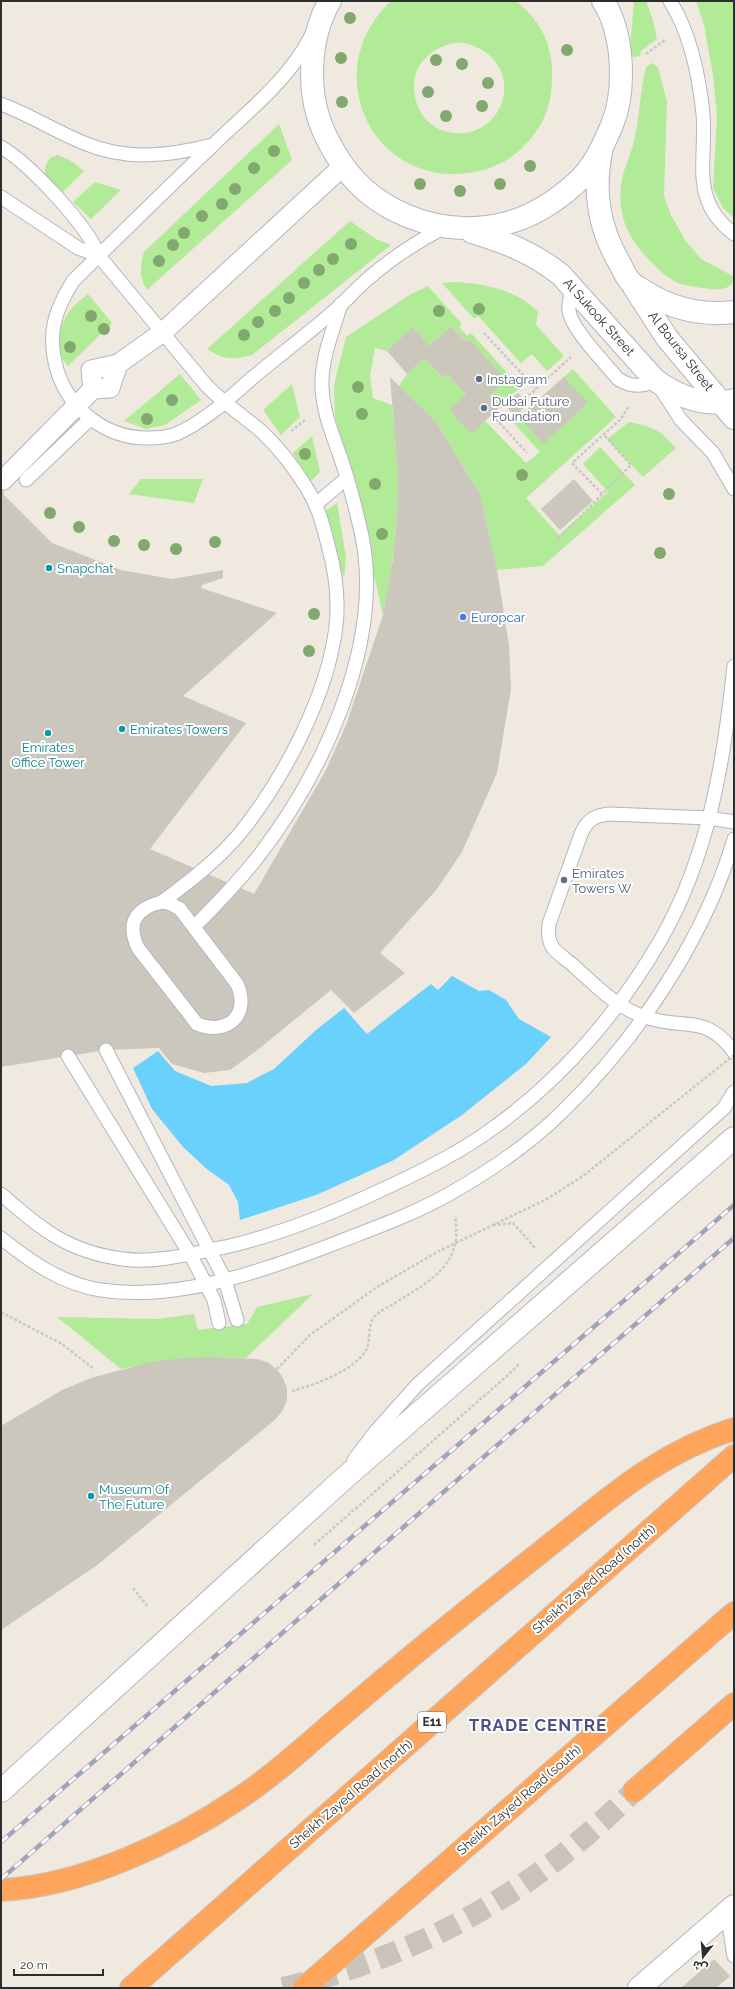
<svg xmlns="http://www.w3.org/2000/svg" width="735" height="1989" viewBox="0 0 735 1989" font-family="Raleway,'Noto Sans Arabic',sans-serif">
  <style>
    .green { fill: #b2eb97; fill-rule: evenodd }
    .water { fill: #69d1fb }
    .building { fill: #cbc7bd }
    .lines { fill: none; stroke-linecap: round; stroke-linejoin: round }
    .motorway-tunnel { stroke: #c9c3bb; stroke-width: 22; stroke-dasharray: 22 11; stroke-linecap: butt }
    .service-casing { stroke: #b3b5c2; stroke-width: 15 }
    .pedestrian-casing { stroke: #b3b5c2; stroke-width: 21 }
    .tertiary-casing { stroke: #b3b5c2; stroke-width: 24 }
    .motorway-casing { stroke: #c8c8c8; stroke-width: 24 }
    .path { stroke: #c8c8c8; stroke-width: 2.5; stroke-dasharray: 3 2; stroke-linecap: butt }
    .service { stroke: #fff; stroke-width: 13 }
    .pedestrian { stroke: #fff; stroke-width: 19 }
    .tertiary { stroke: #fff; stroke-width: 22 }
    .motorway { stroke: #ffa55b; stroke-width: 22 }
    .rail-casing { stroke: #a0a3b9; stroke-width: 4.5 }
    .rail { stroke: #fff; stroke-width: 3; stroke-dasharray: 9; stroke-linecap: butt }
    .path-bridge { stroke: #c8c8c8; stroke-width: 2.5; stroke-dasharray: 3 2; stroke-linecap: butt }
    .tree { fill: #81a96f }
    .service-dot { fill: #5c6f8a; stroke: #fff; stroke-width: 1.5 }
    .culture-dot { fill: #0f9aa8; stroke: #fff; stroke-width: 1.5 }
    .shop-dot { fill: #3f7fe0; stroke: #fff; stroke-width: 1.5 }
    .labels { text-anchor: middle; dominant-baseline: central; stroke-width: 4; stroke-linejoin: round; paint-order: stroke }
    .shield { fill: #fff; stroke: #6c6c6c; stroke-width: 1 }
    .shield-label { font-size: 12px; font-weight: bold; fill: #2d2d2d }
    .street-label { font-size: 13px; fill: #2d2d2d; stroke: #fff }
    .service-label { font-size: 13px; fill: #4e5e75; stroke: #fff; text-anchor: start }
    .culture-label { font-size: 13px; fill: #0d838f; stroke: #fff; text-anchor: start }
    .shop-label { font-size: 13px; fill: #366cbe; stroke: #fff; text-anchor: start }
    .district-label { font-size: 17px; font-weight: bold; letter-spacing: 1px; fill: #485284; stroke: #fff }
  </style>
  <rect width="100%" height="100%" fill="#f0e9df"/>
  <g class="green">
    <path d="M391 1H516C546 25 556 54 551 92 549 114 538 132 523 147 508 162 490 170 469 173 370 186 318 69 391 1ZM459 42C535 55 506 152 441 130 431 126 420 115 417 104 406 70 426 48 459 42Z"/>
    <path d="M634 1H646L653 20 657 39 642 50 639 56 635 57 631 56 630 47Z"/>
    <path d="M696 1H734V218L723 208 713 188 717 116 713 75 704 25Z"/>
    <path d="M652 63 658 67 667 102 664 196 671 215 685 240 701 259 733 276C735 297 700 287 689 286 674 284 662 273 651 262 625 236 614 209 624 171 628 160 633 148 635 136 640 114 640 90 646 67Z"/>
    <path d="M279 124 292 160 147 290C139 277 140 267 144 252Z"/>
    <path d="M58 155 71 161 84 171 61 194C50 181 38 174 50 158Z"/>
    <path d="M95 182 121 190 91 219 73 202Z"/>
    <path d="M350 221 376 239 391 245 252 355C233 360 224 360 207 349Z"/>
    <path d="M453 282C482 283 518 290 538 312L536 325 564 356 547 371 532 354 521 363 478 316 474 319 442 283Z"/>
    <path d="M428 286 462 324 459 327 467 336 471 333 520 387 499 408 489 396 506 380 469 339 466 342 451 326 429 346 413 328 387 351 375 348 370 377 373 398 392 405C394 428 397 452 398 475 399 523 392 569 383 615L370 557 361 502 335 417 334 385 346 337 411 294Z"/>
    <path d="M88 294 112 323 68 366 55 349C61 322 65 311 88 294Z"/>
    <path d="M424 358 443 378 447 374 466 394 471 433 485 421 526 463 540 452 513 422 573 369 616 417 526 498 559 535 608 492 583 464 600 447 635 485 543 566 497 570 480 494 436 422 399 386 407 374Z"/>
    <path d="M180 374 201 400 165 425 146 429 124 421Z"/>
    <path d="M292 384 300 417 281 435 263 410Z"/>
    <path d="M629 422C653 427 659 429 676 448L643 477 607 439Z"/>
    <path d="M312 436 320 472 310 482 293 453Z"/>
    <path d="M141 479H203L194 503 129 494Z"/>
    <path d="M337 503 346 557 344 579 325 511Z"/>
    <path d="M313 1294 246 1358C202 1357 164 1359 121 1369L57 1317 157 1319 194 1314 198 1330 247 1324 257 1307Z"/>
  </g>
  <path class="water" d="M452 976 479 991 489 990 506 1000 519 1019 551 1037 526 1064 462 1115 394 1160 316 1195 240 1220 238 1202 229 1185 208 1170 183 1147 152 1109 133 1068 158 1051 175 1071 211 1086 247 1083 274 1069 316 1030 344 1008 367 1034 431 984 438 990Z"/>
  <g class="building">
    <path d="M451 326 466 342 469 339 507 380 489 396 499 408 471 434 449 410 466 394 447 374 443 378 424 358 407 374 387 351 413 327 429 346Z"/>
    <path d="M390 377 436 422 480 494 497 570 509 645 511 689 497 773 462 852 437 889 380 953 405 973 354 1013 331 990 260 1048 230 1070 204 1073 172 1064 159 1048 106 1050 1 1067V470L4 495 52 543 121 570 172 579 223 570V578L202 585 201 588 277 613 183 696 246 723 150 849 254 894 326 770 346 725 383 615 393 559 397 518 398 474Z"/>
    <path d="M564 377 588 403 543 444 519 417Z"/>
    <path d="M518 393 528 404 515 416 504 404Z"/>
    <path d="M574 479 593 501 560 530 541 509Z"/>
    <path d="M214 1357 257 1359 267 1362 277 1369 283 1378 287 1389V1400L283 1410 276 1419 96 1566 1 1630V1426L62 1390 91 1378 151 1362 183 1358Z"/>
    <path d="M714 1959 730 1976 716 1988H681Z"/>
  </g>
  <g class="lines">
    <path class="motorway-tunnel" d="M283 1988C380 1965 475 1923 555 1861 583 1839 609 1816 634 1791"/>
    <defs>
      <g id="service">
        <path d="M670 1C691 34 699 75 703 114 707 161 689 200 734 234"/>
        <path d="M311 36C288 81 248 111 212 146 165 190 119 236 73 281 54 312 47 334 57 370 69 410 107 439 149 438 158 438 168 437 176 434 204 422 228 399 251 379 281 354 313 330 342 304 351 295 360 285 370 277 393 257 418 241 445 227"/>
        <path d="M1 104C30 115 55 131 84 143 126 161 169 156 212 145"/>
        <path d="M1 147C30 164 87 225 99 256L206 385C223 403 242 415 261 431 278 447 294 467 306 487 318 505 323 525 328 545 335 570 339 600 336 626 328 695 284 778 241 832 219 859 190 881 162 902"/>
        <path d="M1 197 78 248 99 256"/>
        <path d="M573 287C571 295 568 302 569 311 572 330 605 363 618 379 631 387 642 388 655 380L681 420 713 453 734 489"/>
        <path d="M26 480 90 419"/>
        <path d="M316 504 347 478"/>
        <path d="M734 822 709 818 610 814C595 815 587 820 581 834L549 924C548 933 548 940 553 948 558 954 567 960 574 966 595 985 617 1008 645 1017 684 1031 704 1012 734 1052"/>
        <path d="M162 902 171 904 180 909 237 984C251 1015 227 1036 197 1024L138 948C126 923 136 908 162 902Z"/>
        <path d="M194 927C215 906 235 885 254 862 321 777 384 646 362 536 356 509 349 482 340 456 332 433 323 412 322 387 321 358 333 331 341 304"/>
        <path d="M106 1050 225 1280 237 1320"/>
        <path d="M68 1056 190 1254 214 1300 219 1323"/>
        <path d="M1 1194C41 1229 68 1252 123 1259 156 1264 192 1253 225 1247 278 1235 328 1215 377 1192 418 1173 460 1153 496 1126 563 1077 618 1013 660 941 709 856 724 761 734 666"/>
        <path d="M1 1238C31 1262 62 1284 101 1290 177 1302 266 1270 336 1243 374 1228 414 1214 449 1194 490 1171 531 1143 564 1110 638 1038 705 938 734 839"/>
        <path d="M354 1460 376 1431 417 1385 724 1108 734 1092"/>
        <path d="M732 1908 729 1925 734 1956"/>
      </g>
      <g id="pedestrian">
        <path d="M93 389 110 388 118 364"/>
        <path d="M3 480 93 389 91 370 118 364 163 332 342 167"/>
      </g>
      <g id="tertiary">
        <path d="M330 1C317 23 312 49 312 75 312 103 320 129 335 153 368 211 438 239 503 224 529 218 555 202 575 184 593 169 603 146 612 125 626 91 624 33 603 1"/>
        <path d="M601 152C593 193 599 228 620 264 623 269 626 278 631 282 634 286 640 288 644 291 672 309 701 316 734 312"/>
        <path d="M472 232C505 242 534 253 561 275L655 380C679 397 705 408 734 400"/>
        <path d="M634 287 667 338 734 418"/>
        <path d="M1 1791 340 1482 734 1138"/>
        <path d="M639 1988 734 1906"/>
      </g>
      <g id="motorway">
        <path d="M634 1791 734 1704"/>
        <path d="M1 1890C82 1886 175 1842 241 1797 264 1782 286 1763 307 1745 336 1720 365 1695 394 1671 447 1626 502 1583 556 1540 614 1494 661 1452 734 1429"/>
        <path d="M131 1988 734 1456"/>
        <path d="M304 1988 734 1613"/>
      </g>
    </defs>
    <use href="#service" class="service-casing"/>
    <use href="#pedestrian" class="pedestrian-casing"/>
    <use href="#tertiary" class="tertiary-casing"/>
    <use href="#motorway" class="motorway-casing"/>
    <g class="path">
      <path d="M646 54 665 40"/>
      <path d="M484 333 536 389"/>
      <path d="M525 399 571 357"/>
      <path d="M496 419 527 453"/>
      <path d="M499 422 510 412"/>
      <path d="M291 431 305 420"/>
      <path d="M602 494 572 463 621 419 629 406"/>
      <path d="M558 539 631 465 604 435"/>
      <path d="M493 1225 513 1223 535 1248"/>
      <path d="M1 1312 62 1344 94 1369"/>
      <path d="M292 1391C314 1385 357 1370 367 1348 371 1338 367 1325 375 1316 381 1310 390 1306 398 1301 433 1279 463 1264 455 1216"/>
      <path d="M314 1545 508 1375 520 1363"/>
      <path d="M133 1588 148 1607"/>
    </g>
    <use href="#service" class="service"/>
    <use href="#pedestrian" class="pedestrian"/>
    <use href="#tertiary" class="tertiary"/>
    <use href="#motorway" class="motorway"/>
    <defs>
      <g id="rail">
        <path d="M1 1842 734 1205"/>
        <path d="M1 1879 734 1238"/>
      </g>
    </defs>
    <use href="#rail" class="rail-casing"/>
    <use href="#rail" class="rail"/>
    <path class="path-bridge" d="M277 1369 310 1335 377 1287 437 1252 547 1199 583 1176 734 1055"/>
  </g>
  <g class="tree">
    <circle cx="350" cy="18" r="6"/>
    <circle cx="567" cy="50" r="6"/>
    <circle cx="341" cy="58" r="6"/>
    <circle cx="436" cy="60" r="6"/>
    <circle cx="462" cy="64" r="6"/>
    <circle cx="488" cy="83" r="6"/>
    <circle cx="428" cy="92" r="6"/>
    <circle cx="342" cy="102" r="6"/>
    <circle cx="482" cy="106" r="6"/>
    <circle cx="446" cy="116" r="6"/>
    <circle cx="274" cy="151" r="6"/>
    <circle cx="530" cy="166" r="6"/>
    <circle cx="254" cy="168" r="6"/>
    <circle cx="420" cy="184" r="6"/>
    <circle cx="500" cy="184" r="6"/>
    <circle cx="235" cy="189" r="6"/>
    <circle cx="460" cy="191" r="6"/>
    <circle cx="222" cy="204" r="6"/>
    <circle cx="202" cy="216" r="6"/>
    <circle cx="184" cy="233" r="6"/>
    <circle cx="351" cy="244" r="6"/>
    <circle cx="173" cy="245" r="6"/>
    <circle cx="333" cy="259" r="6"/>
    <circle cx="159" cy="261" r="6"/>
    <circle cx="319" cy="270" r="6"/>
    <circle cx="304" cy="283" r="6"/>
    <circle cx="289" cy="298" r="6"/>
    <circle cx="479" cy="309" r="6"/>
    <circle cx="275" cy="311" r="6"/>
    <circle cx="439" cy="311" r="6"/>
    <circle cx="91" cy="316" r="6"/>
    <circle cx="258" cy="322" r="6"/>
    <circle cx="104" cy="329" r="6"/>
    <circle cx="244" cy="335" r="6"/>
    <circle cx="70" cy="347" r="6"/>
    <circle cx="358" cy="387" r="6"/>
    <circle cx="172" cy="400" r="6"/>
    <circle cx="362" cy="414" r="6"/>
    <circle cx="147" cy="419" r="6"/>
    <circle cx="305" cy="454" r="6"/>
    <circle cx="522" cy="475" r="6"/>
    <circle cx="375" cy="484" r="6"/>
    <circle cx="669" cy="494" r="6"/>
    <circle cx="50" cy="513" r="6"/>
    <circle cx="79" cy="527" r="6"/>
    <circle cx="382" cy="534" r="6"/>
    <circle cx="114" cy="541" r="6"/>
    <circle cx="215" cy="542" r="6"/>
    <circle cx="144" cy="545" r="6"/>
    <circle cx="176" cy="549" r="6"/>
    <circle cx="660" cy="553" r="6"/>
    <circle cx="314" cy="614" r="6"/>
    <circle cx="309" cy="651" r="6"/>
  </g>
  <g class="service-dot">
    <circle cx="479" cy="379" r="4"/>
    <circle cx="484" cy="408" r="4"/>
    <circle cx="564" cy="880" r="4"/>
  </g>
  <g class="culture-dot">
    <circle cx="49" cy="568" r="4"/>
    <circle cx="122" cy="729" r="4"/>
    <circle cx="48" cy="733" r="4"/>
    <circle cx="91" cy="1496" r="4"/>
  </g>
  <circle class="shop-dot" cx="463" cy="617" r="4"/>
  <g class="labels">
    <rect class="shield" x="418" y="1712" width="28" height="20" rx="3"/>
    <g class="shield-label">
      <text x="432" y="1722">E11</text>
    </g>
    <g class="street-label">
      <text transform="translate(599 317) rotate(48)">Al Sukook Street</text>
      <text transform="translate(681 351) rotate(52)">Al Boursa Street</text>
      <text transform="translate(594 1579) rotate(-41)">Sheikh Zayed Road (north)</text>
      <text transform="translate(351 1794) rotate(-41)">Sheikh Zayed Road (north)</text>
      <text transform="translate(519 1800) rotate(-41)">Sheikh Zayed Road (south)</text>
    </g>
    <g class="service-label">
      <text x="487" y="379">Instagram</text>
      <text x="492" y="401">Dubai Future<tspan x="492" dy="15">Foundation</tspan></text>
      <text x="572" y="873">Emirates<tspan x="572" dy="15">Towers W</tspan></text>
    </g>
    <g class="culture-label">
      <text x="57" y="568">Snapchat</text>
      <text x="130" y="729">Emirates Towers</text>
      <text x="48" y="747" text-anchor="middle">Emirates<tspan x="48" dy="15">Office Tower</tspan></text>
      <text x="99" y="1489">Museum Of<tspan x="99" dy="15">The Future</tspan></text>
    </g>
    <g class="shop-label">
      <text x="471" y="617">Europcar</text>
    </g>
    <g class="district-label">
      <text x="538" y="1725">TRADE CENTRE</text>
    </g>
  </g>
  <rect width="735" height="1989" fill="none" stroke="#2d2d2d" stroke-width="4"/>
  <g transform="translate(703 1957) rotate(197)" stroke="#ffffff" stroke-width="3" paint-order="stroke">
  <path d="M0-3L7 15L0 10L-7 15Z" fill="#2d2d2d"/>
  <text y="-6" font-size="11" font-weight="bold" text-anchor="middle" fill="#2d2d2d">ش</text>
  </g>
  <path d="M14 1969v6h89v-6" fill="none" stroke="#2d2d2d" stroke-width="2"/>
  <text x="20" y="1969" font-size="12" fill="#2d2d2d" stroke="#ffffff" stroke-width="3" paint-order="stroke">20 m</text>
</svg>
